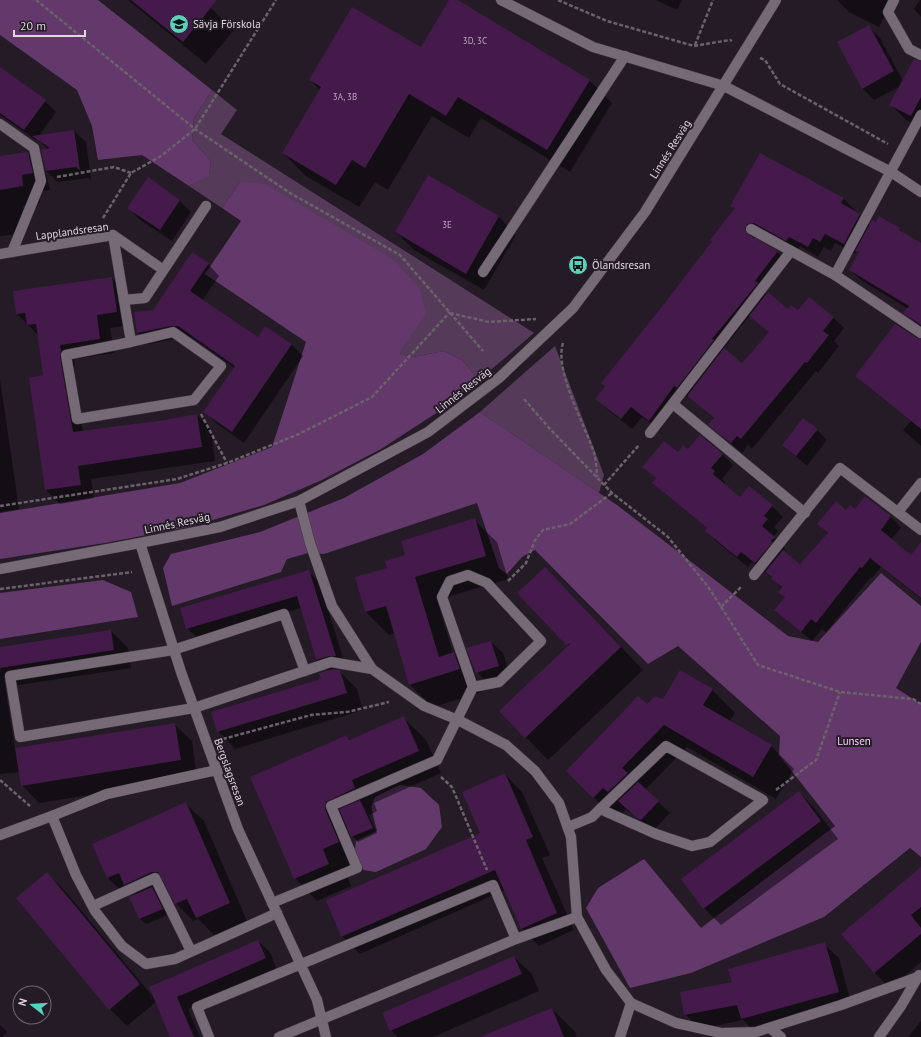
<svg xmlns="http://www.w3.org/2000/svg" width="921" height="1037" viewBox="0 0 921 1037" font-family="'PT Sans',sans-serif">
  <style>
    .green { fill: #553b59 }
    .forest { fill: #63386a }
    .shadow { fill: #0007; fill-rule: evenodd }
    .building { fill: #431a4a }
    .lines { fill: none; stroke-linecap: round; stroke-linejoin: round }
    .service-casing { stroke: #403941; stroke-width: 11 }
    .minor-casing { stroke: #403941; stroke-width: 11 }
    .path { stroke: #6a616b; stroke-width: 2.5; stroke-dasharray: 4 2; stroke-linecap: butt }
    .service { stroke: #766a77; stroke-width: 10 }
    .minor { stroke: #766a77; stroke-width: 10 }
    .labels { text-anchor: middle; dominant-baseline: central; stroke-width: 4; stroke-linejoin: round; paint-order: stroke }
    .number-label { font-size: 9px; fill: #b8a9ba }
    .poi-label { font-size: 11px; fill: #dfd9e0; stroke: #251b26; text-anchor: start }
    .street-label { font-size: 11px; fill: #dfd9e0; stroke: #251b26 }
    .park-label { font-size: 11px; fill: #f5cdfb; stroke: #251b26 }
  </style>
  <rect width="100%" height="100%" fill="#251b26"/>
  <g class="green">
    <path d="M212 90 237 110 221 134 534 333 479 380 462 360 444 351 413 357 399 353 240 182 222 208 189 186 209 175 211 161 192 140 194 118Z"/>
    <path d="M555 346 604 475 599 493 480 412Z"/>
  </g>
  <g class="forest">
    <path d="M0 0H98L212 90 194 118 192 140 211 161 209 176 189 186 142 155 98 160 92 126 77 90 0 35Z"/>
    <path d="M240 182 265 184 394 260 420 289 426 314 399 353 413 357 444 351 462 360 479 380 441 410 381 449 322 480 264 505 189 527 105 543 0 559V513L180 483 272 447 306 342 205 274 241 221 222 208Z"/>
    <path d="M480 412 617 505 788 636 818 642 881 573 921 606V642L896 688 921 704V857L910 848 824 917 691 973 630 988 586 908 598 888 644 859 701 928 835 826 779 755 780 736 678 646 648 664 535 550 522 557 507 574 499 568 477 503 324 554 308 553 287 559 281 572 172 606 163 568 171 554 260 532 344 498 423 454Z"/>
    <path d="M103 580 131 592 138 617 0 639V593Z"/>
    <path d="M400 785 421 788 439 805 442 827 426 849 376 872 363 870 355 849 356 841 377 831 371 807 375 797Z"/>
  </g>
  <g class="shadow">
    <path d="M128 0H202L234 30 206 64Z"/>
    <path d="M450 0H456L589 80 612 103 570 172 481 118 469 138 432 116 388 190 375 182 359 207 306 176 283 153 320 90 310 80 421 49Z"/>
    <path d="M656 0H682L677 10Z"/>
    <path d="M837 0H893L879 27 849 12Z"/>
    <path d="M920 0H921V17L914 9Z"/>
    <path d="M868 26 880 38 903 81 921 67V128L906 120 891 105 901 86 874 100 862 88Z"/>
    <path d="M0 68 45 101 56 112 39 136 74 131 86 142 91 180 88 178 58 182 46 171 49 150 37 139 36 140 0 115Z"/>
    <path d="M28 153 45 170 50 190 39 192 40 203 23 206 26 233 0 236V157Z"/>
    <path d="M760 154 844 199 854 209 853 211 860 215 870 225 899 229 905 235 921 244V328L905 313 908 309 861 280 850 270 859 253 857 250 855 254 835 243 831 251 824 247 818 257 800 246 797 251 756 236 755 240 777 252 788 262 765 292 789 310 798 311 809 298 834 318 844 328 834 341 839 346 818 373 816 371 752 449 748 445 742 453 710 425 714 419 688 396 687 398 685 396 660 430 642 417 632 429 607 409 597 399 735 209 732 205ZM750 315 770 333 743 365 723 349Z"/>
    <path d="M429 177 499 217 516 235 484 290 414 250 396 232Z"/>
    <path d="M149 179 180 201 191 212 172 241 140 220 129 208Z"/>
    <path d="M208 264 219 276 202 301 258 338 266 327 292 345 303 356 244 443 216 423 205 412 235 368 191 337H184L149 344 137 332 153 311Z"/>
    <path d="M112 278 126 292 131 325 110 328 114 353 74 359 75 365 73 370 83 432 197 415 211 429 215 461 91 479 94 498 60 504 46 490 30 378 45 376 38 335 17 314Z"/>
    <path d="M920 340H921V446L903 430 911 421 867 386 856 376Z"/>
    <path d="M0 379 19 509 0 512Z"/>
    <path d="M817 430 827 440 807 466 783 445Z"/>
    <path d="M688 450 722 454 733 465 722 479 725 483 724 484 741 499 772 506 783 517 774 527 778 531 773 537 785 548 783 551 800 565 828 534 818 524 847 511H855L866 497 891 517 901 528 891 540 911 556 921 547V599L881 567 872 578 871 577 826 632 822 629 812 641 786 620 776 610 786 598 779 592 782 589 772 578 752 562 748 567 717 542 706 531 708 529 664 493 654 483 657 479 644 467Z"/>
    <path d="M474 520 497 542 508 579 437 600 453 653 476 676 482 692 433 707 410 685 395 633 389 635 366 612 356 578 388 569 406 556Z"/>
    <path d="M308 571 319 582 346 667H341L331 670 339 671 357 689 363 710 235 749 218 731 322 679 328 671 316 660 301 608 198 639 187 628Z"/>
    <path d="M568 591 643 670 548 760 504 715 569 646 519 594Z"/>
    <path d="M111 631 128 648 131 668 12 686 4 679 15 749 174 724 192 741 197 778 39 803 22 785 20 772 0 774V648Z"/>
    <path d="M491 642 503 653 510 677 488 684 477 672Z"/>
    <path d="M712 690 735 713 730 721 771 746 794 769 776 799 687 747 645 790 670 813 653 831 626 809 617 820 590 794 647 706 663 700Z"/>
    <path d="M403 717 426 740 441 773 374 803 377 811 369 815 377 833 358 842 352 836 348 827 347 832 361 865 345 872 351 886 317 901 295 878 346 736 351 740Z"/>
    <path d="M505 774 522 792 550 855 542 858 574 930 539 946 521 928 505 890 360 954 342 936 481 833Z"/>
    <path d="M799 792 816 810 838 839 721 925 704 908Z"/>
    <path d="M186 804 204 821 247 921 214 935 198 919 193 921 176 903 169 890 158 895 168 915 146 924 140 919 131 897 136 895 133 892 125 895 108 878 93 844Z"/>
    <path d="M921 872V962L890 988 875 973 842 934Z"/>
    <path d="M47 873 65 891 154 998 258 941 270 952 277 970 188 1009 200 1037H172L156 1002 127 1026 110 1009Z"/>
    <path d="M824 944 839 958 852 1006 756 1033 743 1020 700 1029 685 1014 733 983Z"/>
    <path d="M514 957 532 974 539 991 433 1037H398L391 1030Z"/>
    <path d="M552 1009 575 1032 577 1037H482Z"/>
    <path d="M921 1021V1037H908Z"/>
    <path d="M0 1025 7 1032 2 1037H0Z"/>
  </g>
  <g class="building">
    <path d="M131 0H217L183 42Z"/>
    <path d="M449 0H458L590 80 547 150 458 97 446 116 409 94 365 168 352 160 336 185 282 153 321 87 309 80 352 7 421 47Z"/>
    <path d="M869 25 894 71 862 89 837 42Z"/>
    <path d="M914 59 921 61V97L911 116 889 105Z"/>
    <path d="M0 67 46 100 24 130 0 113Z"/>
    <path d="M74 130 80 170 76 167 46 171 41 150 50 148 32 136Z"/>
    <path d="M28 152 33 173 22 175 23 186 0 190V156Z"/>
    <path d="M760 153 844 198 841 203 860 214 844 244 825 234 820 242 813 238 808 247 789 237 786 241 754 223 747 224 745 229 748 234 778 251 755 281 758 283 712 339 714 340 677 388 674 386 649 421 631 407 621 419 595 399 605 386 601 383 668 299 712 241 710 240 735 208 730 206Z"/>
    <path d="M428 175 499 216 466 274 395 232Z"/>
    <path d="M148 177 180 200 160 230 127 208Z"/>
    <path d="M879 216 900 228 899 230 921 243V325L903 313 909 306 849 270 859 252 855 251 872 220 876 222Z"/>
    <path d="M192 252 209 263 190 291 258 337 265 326 292 344 232 432 203 412 235 366 178 326H171L137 333 134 312 153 310Z"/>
    <path d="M112 277 117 312 97 315 100 339 60 345 61 351 60 356 73 432 164 420 197 414 202 447 78 466 81 485 45 490 29 378 43 375 36 324 27 325 25 313 16 314 13 291Z"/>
    <path d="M768 292 788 309 791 305 798 310 809 297 834 317 823 331 829 335 807 363 805 362 741 439 737 436 731 443 708 425 714 418 687 396 724 348 742 363 769 332 749 316Z"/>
    <path d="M895 324 917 338 921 339V429L855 376Z"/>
    <path d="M803 418 818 429 796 456 782 445Z"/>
    <path d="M700 435 723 454 711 468 715 471 713 474 740 497 749 486 773 505 764 516 768 519 762 526 775 537 771 541 773 542 755 563 741 552 737 557 705 531 707 528 652 483 656 478 642 467 664 441 678 452 683 445 688 449Z"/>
    <path d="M865 496 891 516 881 530 911 555 921 542V598L870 558 862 568 860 567 816 623 811 619 801 632 774 610 785 597 778 592 782 587 771 579 772 577 765 572 783 550 800 564 828 533 817 524 836 501 846 510 850 505 855 509Z"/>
    <path d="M475 518 486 556 415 577 439 657 454 652 460 669 409 685 386 606 365 612 355 577 387 568 385 561 405 555 401 541Z"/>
    <path d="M545 567 621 647 525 738 499 711 571 643 566 645 517 593Z"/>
    <path d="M309 570 336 656H329L316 660 297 596 186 629 180 608Z"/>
    <path d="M111 630 114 650 0 668V647Z"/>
    <path d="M491 641 499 666 476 673 466 648Z"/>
    <path d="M332 669 340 670 347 693 217 732 211 712 321 679 319 673Z"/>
    <path d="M680 670 713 689 703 705 772 745 753 777 664 725 622 768 628 773 608 792 603 788 593 798 566 771 638 696 647 704 655 696 663 699Z"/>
    <path d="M404 716 419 751 352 780 355 788 326 802 325 809 339 842 323 849 329 864 294 879 250 777 347 735 349 740Z"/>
    <path d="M175 723 181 760 21 786 15 748Z"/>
    <path d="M505 773 533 837 526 840 557 913 521 929 495 870 341 937 326 900 480 833 462 792Z"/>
    <path d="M638 782 659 801 641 820 637 818 618 801Z"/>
    <path d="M799 791 821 821 703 909 681 879Z"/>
    <path d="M360 800 373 828 351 837 339 809Z"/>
    <path d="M186 802 230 903 196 918 187 899 175 904 158 872H152L124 885 119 873 107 878 92 844Z"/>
    <path d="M921 867V907L911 915 921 928V934L874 973 841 934Z"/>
    <path d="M47 872 140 984 109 1010 16 898Z"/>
    <path d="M152 887 163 909 139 919 129 897Z"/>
    <path d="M258 940 266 958 177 997 194 1037H170L149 987Z"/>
    <path d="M825 942 839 992 741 1019 737 1005 684 1015 680 992 732 982 728 969Z"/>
    <path d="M514 956 522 974 390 1031 382 1013Z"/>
    <path d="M552 1008 564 1037H482V1036Z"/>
  </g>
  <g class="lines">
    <defs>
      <g id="service">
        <path d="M894 0 888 12 909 49 921 55"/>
        <path d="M0 124 34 148 41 181 12 252"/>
        <path d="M751 229 835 275 921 115"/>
        <path d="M113 235 131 342 66 355 77 419 194 400 221 366 173 332 131 342"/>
        <path d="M0 254 113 235 162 269"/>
        <path d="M483 272 625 56"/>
        <path d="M835 275 921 333"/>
        <path d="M124 300 145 298 206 206"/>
        <path d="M673 404 805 513"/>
        <path d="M650 433 791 251"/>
        <path d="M299 501 310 543 332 606 372 669"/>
        <path d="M898 512 921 483"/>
        <path d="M754 575 840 468 921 530"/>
        <path d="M305 671 284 614 173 650 10 676 20 737 194 708 331 662 372 669 424 706 458 720 506 745 535 771 559 803 571 837 577 917 606 970 631 1003 676 1023 721 1033 756 1032 841 1005 918 977"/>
        <path d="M52 816 76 875 95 911 122 946 146 964 175 959 277 913"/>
        <path d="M568 827 592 817 600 809 666 746 763 800 710 842 692 846 656 834 600 809"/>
        <path d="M0 835 52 816 107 794 217 770"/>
        <path d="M272 903 357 868 331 806 437 760 473 687 499 682 541 641 487 583 468 575 450 581 442 597 473 687"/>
        <path d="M93 906 155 878 191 951"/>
        <path d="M317 1000 326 1037"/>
        <path d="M770 1028 781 1037"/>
        <path d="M209 1037 197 1007 493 885 516 939"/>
        <path d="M279 1037 516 939 577 917"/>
        <path d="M620 1037 631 1003"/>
        <path d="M879 1037 901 1006 919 975"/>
      </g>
      <g id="minor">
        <path d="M501 0 593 47 724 86 891 172 921 192"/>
        <path d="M140 543 181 672 238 829 317 1000"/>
        <path d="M0 569 140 543 220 527 299 501 428 432 499 378 573 308 645 212 776 0"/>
      </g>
    </defs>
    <use href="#service" class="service-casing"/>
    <use href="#minor" class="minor-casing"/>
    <g class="path">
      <path d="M36 0 195 129 290 193 400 255 483 351"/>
      <path d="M558 0 607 21 694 46 730 40 732 41"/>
      <path d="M695 45 713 0"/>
      <path d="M760 58 765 60 780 84 888 144"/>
      <path d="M57 177 114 167 131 173"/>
      <path d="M103 218 131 173 161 156 195 129 276 0"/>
      <path d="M450 313 489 322 536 319"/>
      <path d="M563 343C554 372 586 426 595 456 596 463 597 471 597 477"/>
      <path d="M524 399 550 429 612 493 668 537 709 588 758 665 840 692 913 699 921 704"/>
      <path d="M201 414 227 463"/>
      <path d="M604 485 639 445"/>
      <path d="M0 506 177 479 227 463 299 434 372 397 450 312"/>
      <path d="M508 581 526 563 535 540 543 530 570 524 612 493"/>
      <path d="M0 589 132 572"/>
      <path d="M721 607 742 586"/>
      <path d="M223 739 311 715 347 712 389 702"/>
      <path d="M441 777 452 787 487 870"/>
      <path d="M0 780 30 806"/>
      <path d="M776 790 816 760 840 692"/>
    </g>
    <use href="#service" class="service"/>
    <use href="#minor" class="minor"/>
  </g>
  <defs>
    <symbol id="school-disc" viewBox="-11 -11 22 22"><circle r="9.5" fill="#5bcebc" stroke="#251b26"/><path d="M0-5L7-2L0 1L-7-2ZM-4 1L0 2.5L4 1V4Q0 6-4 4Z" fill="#111"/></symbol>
    <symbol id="bus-disc" viewBox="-11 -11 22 22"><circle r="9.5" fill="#5bcebc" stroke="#251b26"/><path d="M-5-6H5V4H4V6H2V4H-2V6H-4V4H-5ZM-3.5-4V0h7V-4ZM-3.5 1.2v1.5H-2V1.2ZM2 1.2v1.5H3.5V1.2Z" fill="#111"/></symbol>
  </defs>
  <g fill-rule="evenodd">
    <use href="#school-disc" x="168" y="13" width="22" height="22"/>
    <use href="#bus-disc" x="567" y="254" width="22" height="22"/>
  </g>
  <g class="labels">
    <g class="number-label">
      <text x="475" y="40">3D, 3C</text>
      <text x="345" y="96">3A, 3B</text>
      <text x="447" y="224">3E</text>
    </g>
    <g class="poi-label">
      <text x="193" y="24">Sävja Förskola</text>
      <text x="592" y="265">Ölandsresan</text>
    </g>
    <g class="street-label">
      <text transform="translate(670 149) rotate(-58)">Linnés Resväg</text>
      <text transform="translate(72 231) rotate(-8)">Lapplandsresan</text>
      <text transform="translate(463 390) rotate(-38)">Linnés Resväg</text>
      <text transform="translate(177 523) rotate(-12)">Linnés Resväg</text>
      <text transform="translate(230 772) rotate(70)">Bergslagsresan</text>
    </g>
    <g class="park-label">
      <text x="854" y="741">Lunsen</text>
    </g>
  </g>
  <g transform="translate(32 1005) rotate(287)"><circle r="19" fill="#251b26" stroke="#6f6770"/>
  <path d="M0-3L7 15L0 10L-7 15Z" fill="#5bcebc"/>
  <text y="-6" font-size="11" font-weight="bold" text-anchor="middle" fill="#dfd9e0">N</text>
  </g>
  <path d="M14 30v6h71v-6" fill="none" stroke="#dfd9e0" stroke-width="2"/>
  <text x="20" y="30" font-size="12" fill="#dfd9e0" stroke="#251b26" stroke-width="3" paint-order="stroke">20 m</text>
</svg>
